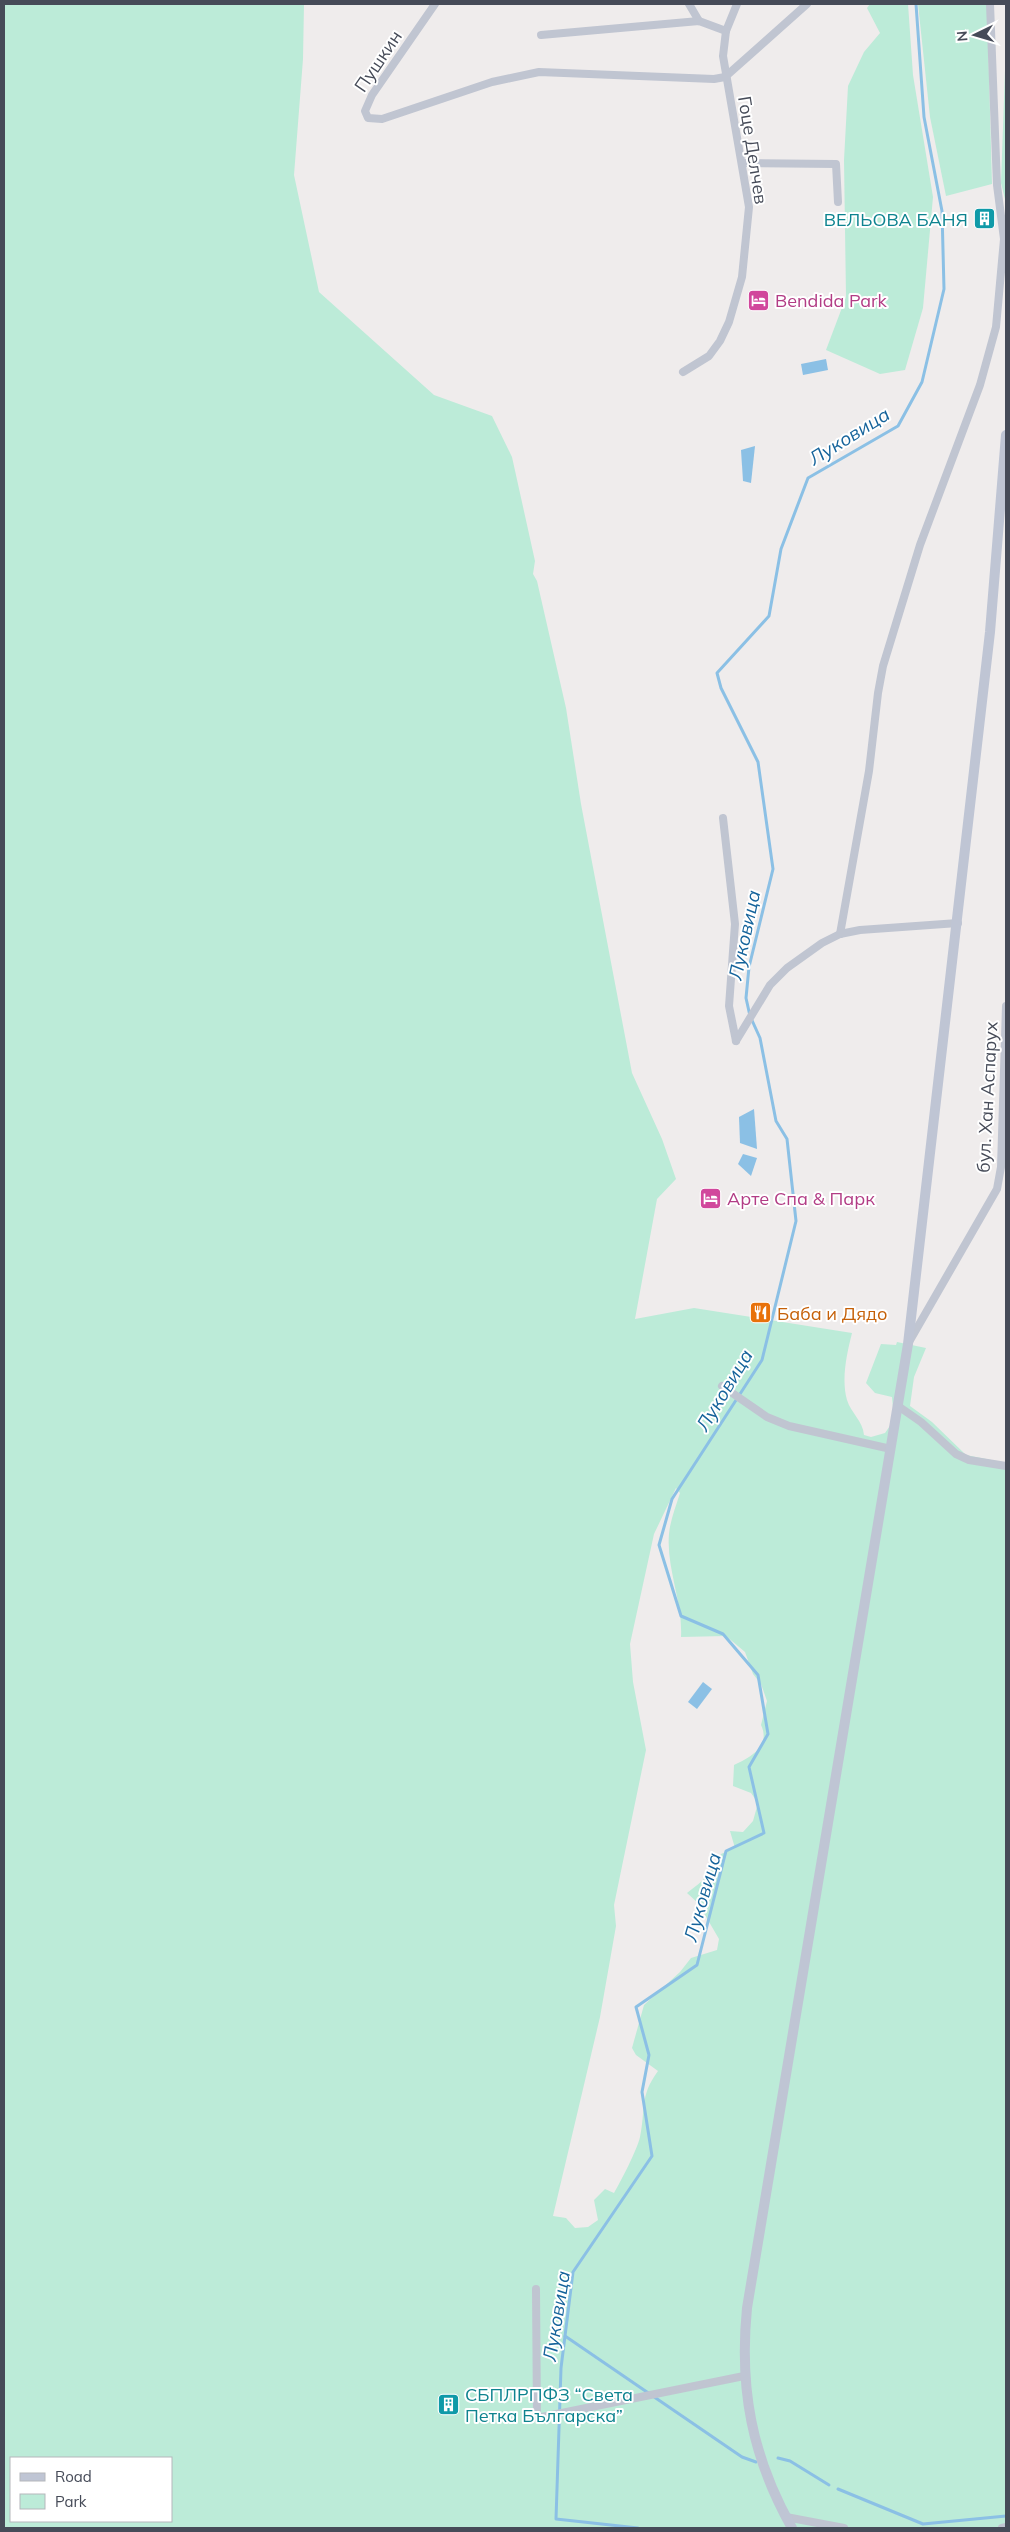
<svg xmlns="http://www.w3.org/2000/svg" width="1010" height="2532" viewBox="0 0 1010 2532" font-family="Mulish,sans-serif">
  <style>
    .green { fill: #bcebd8; fill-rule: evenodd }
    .water { fill: #8bc0e5 }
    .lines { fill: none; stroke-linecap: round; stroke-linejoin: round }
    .stream { stroke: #8bc0e5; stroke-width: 3 }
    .minor { stroke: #c0c5d1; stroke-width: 8 }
    .secondary { stroke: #bfc5d4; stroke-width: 10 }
    .labels { text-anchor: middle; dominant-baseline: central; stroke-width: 4; stroke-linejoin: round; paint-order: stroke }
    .street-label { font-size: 18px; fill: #464b58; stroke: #fff }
    .culture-label { font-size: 18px; fill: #0d838f; stroke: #fff; text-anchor: end }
    .hotel-label { font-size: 18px; fill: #b23c85; stroke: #fff; text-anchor: start }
    .food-label { font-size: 18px; fill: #c56008; stroke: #fff; text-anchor: start }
    .water-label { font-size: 19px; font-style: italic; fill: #15639b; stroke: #fff }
  </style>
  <rect width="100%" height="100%" fill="#efecec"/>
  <g class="green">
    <path d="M4 4H304L303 59 294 175 319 292 434 395 492 416 512 457 535 561 533 574 537 581 566 708 581 804 632 1073 662 1139 676 1179 657 1199 635 1319 694 1308 852 1333C847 1353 841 1379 847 1400 851 1413 863 1421 864 1435L871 1437 885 1433 894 1420 892 1397 875 1393 866 1383 881 1344 896 1345 897 1342 926 1348 914 1377 910 1406 932 1422 966 1455 1006 1463V2528H4ZM676 1488 680 1493C676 1506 670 1521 669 1534 666 1568 683 1602 681 1637L726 1636 745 1652 753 1674 761 1684 767 1701 761 1725C771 1746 751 1757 734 1765L733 1786 751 1793 758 1803 753 1821 743 1832 730 1831 735 1848 721 1854C713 1872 703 1881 687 1893L698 1903 719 1939 717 1950 691 1958 680 1972 644 2005 632 2048 636 2055 658 2071C639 2097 646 2109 640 2137 637 2150 621 2181 614 2193L605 2189 594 2200 598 2220 588 2227 575 2228 566 2218 553 2216 600 2017 616 1926 614 1905 646 1750 633 1682 630 1644 654 1534ZM11 2458H171V2521H11Z"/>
    <path d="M870 4H908L913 75 933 197 923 308 905 370 880 374 826 350 846 297 844 160 848 86 864 52 880 33 867 8Z"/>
    <path d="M918 4H987L992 184 946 196 930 117Z"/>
    <path d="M1006 42V203L1001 183Z"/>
  </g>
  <g class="water">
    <path d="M826 359 828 370 803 375 801 364Z"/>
    <path d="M755 446 751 483 743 481 741 450Z"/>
    <path d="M754 1109 757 1149 740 1143 739 1117Z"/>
    <path d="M743 1154 757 1158 751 1176 738 1164Z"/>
    <path d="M703 1682 712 1689 697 1709 688 1702Z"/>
  </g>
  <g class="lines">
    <g class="stream">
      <path d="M565 2336 742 2457 756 2462"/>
      <path d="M778 2458 790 2461 829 2485"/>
      <path d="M838 2489 923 2524 1006 2516"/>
      <path d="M638 2528 556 2519 561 2368 573 2272 652 2156 642 2092 649 2055 636 2007 697 1965 726 1851 764 1833 749 1767 768 1734 758 1675 723 1634 681 1616 659 1545 672 1499 762 1360 796 1221 787 1139 776 1121 760 1038 750 1016 746 998 749 967 773 869 758 762 721 688 717 673 769 616 781 549 808 478 898 426 922 382 944 289 942 211 924 117 916 4"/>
    </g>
    <g class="minor">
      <path d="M435 4 372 95 365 111 368 118 382 119 492 82 539 72 714 79 725 77 807 4"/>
      <path d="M689 4 699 21"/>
      <path d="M541 35 699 21 726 31"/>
      <path d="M743 163 836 164 838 202"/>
      <path d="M683 372 709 356 720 341 729 322 742 277 749 207 723 56 726 31 737 4"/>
      <path d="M723 818 735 924 729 1006 736 1041"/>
      <path d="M840 934 869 771 878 693 883 666 920 545 980 385 996 327 1004 239 997 185 990 4"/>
      <path d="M736 1041 770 985 787 968 822 943 840 934 860 930 958 923"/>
      <path d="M909 1342 997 1189 1001 1167 1006 1006"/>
      <path d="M722 1386 767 1417 789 1426 891 1449"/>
      <path d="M898 1406 921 1422 956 1454 969 1460 1006 1466"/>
      <path d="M536 2289 537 2418 744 2376"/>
      <path d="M786 2517 844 2528"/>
      <path d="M1002 2528 1006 2527"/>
    </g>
    <path class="secondary" d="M792 2528C752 2457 739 2389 747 2308L908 1344 990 632 1006 435"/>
  </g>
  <defs>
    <symbol id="building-square" viewBox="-11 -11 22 22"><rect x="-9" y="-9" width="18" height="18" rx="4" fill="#0f9aa8" stroke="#fff"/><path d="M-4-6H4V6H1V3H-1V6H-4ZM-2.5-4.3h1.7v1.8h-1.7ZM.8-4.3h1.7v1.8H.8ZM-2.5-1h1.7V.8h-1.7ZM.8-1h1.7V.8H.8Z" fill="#fff"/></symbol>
    <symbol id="hotel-square" viewBox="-11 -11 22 22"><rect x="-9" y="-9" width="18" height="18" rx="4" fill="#d1479c" stroke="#fff"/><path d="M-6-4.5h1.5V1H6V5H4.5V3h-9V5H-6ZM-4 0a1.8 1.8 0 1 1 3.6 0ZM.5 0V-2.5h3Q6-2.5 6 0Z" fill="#fff"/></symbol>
    <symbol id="restaurant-square" viewBox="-11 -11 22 22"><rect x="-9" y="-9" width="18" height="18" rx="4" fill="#e8710a" stroke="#fff"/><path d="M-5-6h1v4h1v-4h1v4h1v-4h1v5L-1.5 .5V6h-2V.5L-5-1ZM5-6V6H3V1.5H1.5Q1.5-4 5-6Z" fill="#fff"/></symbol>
  </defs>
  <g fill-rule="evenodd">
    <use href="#building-square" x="972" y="206" width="25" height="25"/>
    <use href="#hotel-square" x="746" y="288" width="25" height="25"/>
    <use href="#hotel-square" x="698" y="1186" width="25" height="25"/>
    <use href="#restaurant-square" x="748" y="1300" width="25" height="25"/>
    <use href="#building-square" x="436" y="2392" width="25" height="25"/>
  </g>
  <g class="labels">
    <g class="street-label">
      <text transform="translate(378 61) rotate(-56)">Пушкин</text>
      <text transform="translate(753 150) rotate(81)">Гоце Делчев</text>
      <text transform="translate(987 1097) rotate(-87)">бул. Хан Аспарух</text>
    </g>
    <g class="culture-label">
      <text x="968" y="219">ВЕЛЬОВА БАНЯ</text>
      <text x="465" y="2394" text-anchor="start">СБПЛРПФЗ “Света<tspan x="465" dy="21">Петка Българска”</tspan></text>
    </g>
    <g class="hotel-label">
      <text x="775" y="300">Bendida Park</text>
      <text x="727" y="1198">Арте Спа &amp; Парк</text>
    </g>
    <g class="food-label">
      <text x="777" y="1313">Баба и Дядо</text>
    </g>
    <g class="water-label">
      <text transform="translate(849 436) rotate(-32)">Луковица</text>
      <text transform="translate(744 935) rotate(-78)">Луковица</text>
      <text transform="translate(724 1390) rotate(-59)">Луковица</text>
      <text transform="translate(702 1897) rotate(-74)">Луковица</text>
      <text transform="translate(556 2316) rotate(-81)">Луковица</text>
    </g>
  </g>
  <rect width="1010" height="2532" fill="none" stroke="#464b58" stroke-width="10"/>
  <rect x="10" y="2457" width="162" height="65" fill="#ffffff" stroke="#b5b7bc"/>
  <rect x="20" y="2473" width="25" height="8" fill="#bfc5d4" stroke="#b5b7bc"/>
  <text x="55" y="2482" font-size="15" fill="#464b58">Road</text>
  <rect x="20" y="2494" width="25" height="15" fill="#bcebd8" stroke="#b5b7bc"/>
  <text x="55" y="2507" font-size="15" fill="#464b58">Park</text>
  <g transform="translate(975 35) rotate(265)" stroke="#ffffff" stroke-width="4" paint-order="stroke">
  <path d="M0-4L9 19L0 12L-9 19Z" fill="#464b58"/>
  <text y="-8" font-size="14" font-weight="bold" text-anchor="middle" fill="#464b58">N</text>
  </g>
</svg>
